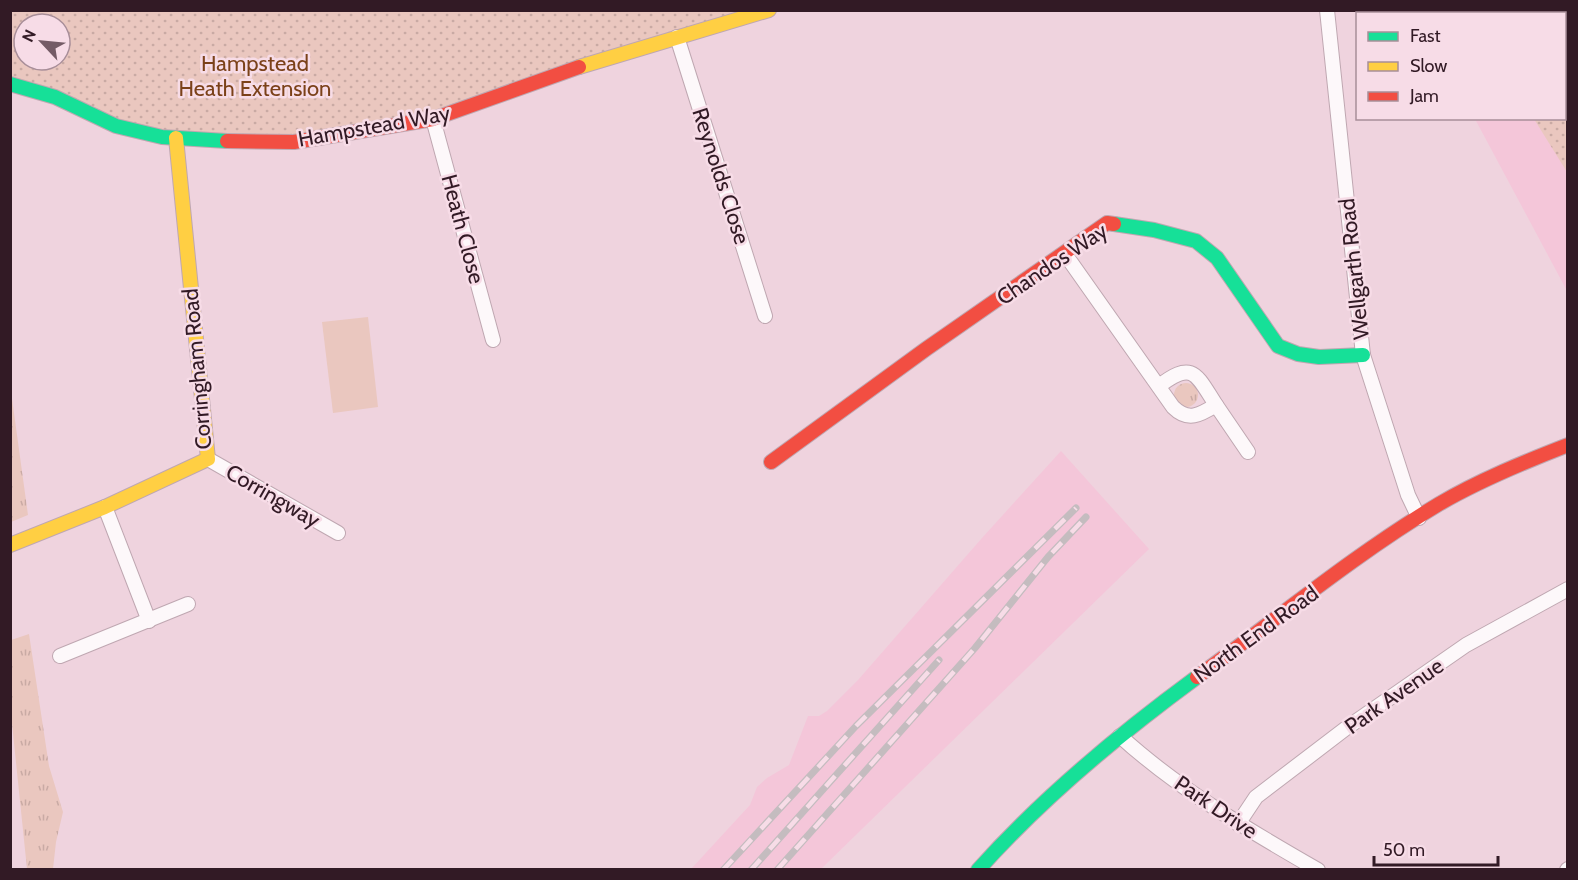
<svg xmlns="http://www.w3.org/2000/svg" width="1578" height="880" viewBox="0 0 1578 880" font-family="Cabin,sans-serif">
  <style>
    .built { fill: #f4c6d9 }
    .grass { fill: url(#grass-tufts) }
    .park { fill: url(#park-dots); fill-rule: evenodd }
    .garden { fill: #eac7bf }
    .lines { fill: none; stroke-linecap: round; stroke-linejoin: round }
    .street-casing { stroke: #bfa7b1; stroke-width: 16 }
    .fast-casing { stroke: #bfa7b1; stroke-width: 16 }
    .slow-casing { stroke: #bfa7b1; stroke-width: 16 }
    .jam-casing { stroke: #bfa7b1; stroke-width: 16 }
    .street { stroke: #fdf8fa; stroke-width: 14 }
    .fast { stroke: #16e098; stroke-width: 14 }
    .slow { stroke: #ffcf43; stroke-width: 14 }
    .jam { stroke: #f24e42; stroke-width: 14 }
    .rail-casing { stroke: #c4bcbf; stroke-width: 7 }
    .rail { stroke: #f7dce7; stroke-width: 4.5; stroke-dasharray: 14; stroke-linecap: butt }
    .labels { text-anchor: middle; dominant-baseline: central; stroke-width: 5; stroke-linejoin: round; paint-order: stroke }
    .park-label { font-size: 22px; fill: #7b4119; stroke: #f7dce7 }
    .street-label { font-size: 22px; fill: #321a25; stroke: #f7dce7 }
  </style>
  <defs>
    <pattern id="grass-tufts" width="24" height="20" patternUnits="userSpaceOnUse" patternTransform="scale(1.5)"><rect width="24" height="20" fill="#eac7bf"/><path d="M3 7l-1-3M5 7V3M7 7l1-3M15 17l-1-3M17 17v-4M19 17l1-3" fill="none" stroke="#c9aaa4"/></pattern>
    <pattern id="park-dots" width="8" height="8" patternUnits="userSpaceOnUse" patternTransform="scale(1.5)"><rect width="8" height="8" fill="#eac7bf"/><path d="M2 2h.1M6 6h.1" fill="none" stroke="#c9aaa4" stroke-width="1.8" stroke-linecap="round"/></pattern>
  </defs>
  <rect width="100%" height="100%" fill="#efd3de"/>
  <g class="built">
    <path d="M1567 42 1568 288 1566 289 1475 119 1564 118V44Z"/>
    <path d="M1061 451 1149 549 821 869H691L750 805 757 787 767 778 789 765 808 716H819L827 711 858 680 982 538Z"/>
  </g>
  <g class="grass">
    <circle cx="1186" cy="395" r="12"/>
    <path d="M10 384 28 515 11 522H10Z"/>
    <path d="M29 634 49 766 63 812 56 842 53 869H27L11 714V640Z"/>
  </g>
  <g class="park">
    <path d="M11 11H768L433 119 294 142 176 138 11 84ZM24 24H60V60H24Z"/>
    <path d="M1567 86V172L1534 119 1564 118 1565 88Z"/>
  </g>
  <path class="garden" d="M368 317 378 407 333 413 322 322Z"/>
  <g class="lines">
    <defs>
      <g id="street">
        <path d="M1327 10 1363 355 1408 495 1419 518"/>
        <path d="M677 37 765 316"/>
        <path d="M433 119 493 340"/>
        <path d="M1065 254 1173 407C1188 422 1200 415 1216 405 1196 374 1193 360 1159 386"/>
        <path d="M1216 405 1248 452"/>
        <path d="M208 459 338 533"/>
        <path d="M105 507 149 621"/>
        <path d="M60 656 188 604"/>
        <path d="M1120 736C1178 789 1250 831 1318 870"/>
        <path d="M1238 824 1256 797 1345 729 1466 645 1568 589"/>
        <path d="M1567 870 1568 869"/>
      </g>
      <g id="fast">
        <path d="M10 84 55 97 116 126 162 137 227 141"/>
        <path d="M1114 224 1154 230 1196 241 1217 258 1278 346 1298 354 1319 357 1363 355"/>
        <path d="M978 870C1043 797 1118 735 1197 677"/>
      </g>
      <g id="slow">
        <path d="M579 67 769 10"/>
        <path d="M10 545 105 507 208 459 176 138"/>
      </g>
      <g id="jam">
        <path d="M227 141 294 142 433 119 579 67"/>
        <path d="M771 462 926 349 1107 223 1114 224"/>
        <path d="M1197 677C1277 619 1354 555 1439 504 1480 480 1524 462 1568 445"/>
      </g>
    </defs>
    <use href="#street" class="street-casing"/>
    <use href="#fast" class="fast-casing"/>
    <use href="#slow" class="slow-casing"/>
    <use href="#jam" class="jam-casing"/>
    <use href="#street" class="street"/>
    <use href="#fast" class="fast"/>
    <use href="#slow" class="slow"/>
    <use href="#jam" class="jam"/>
    <defs>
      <g id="rail">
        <path d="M723 870 856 726 1076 508"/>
        <path d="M751 870 939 660"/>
        <path d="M777 870 975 648 1048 557 1086 517"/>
      </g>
    </defs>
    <use href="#rail" class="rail-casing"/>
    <use href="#rail" class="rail"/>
  </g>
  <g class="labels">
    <g class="park-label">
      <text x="255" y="63">Hampstead<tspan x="255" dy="25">Heath Extension</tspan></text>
    </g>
    <g class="street-label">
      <text transform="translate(374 126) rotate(-10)">Hampstead Way</text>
      <text transform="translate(721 176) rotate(72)">Reynolds Close</text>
      <text transform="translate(463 229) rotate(75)">Heath Close</text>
      <text transform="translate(1052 264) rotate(-34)">Chandos Way</text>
      <text transform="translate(1354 269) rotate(-96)">Wellgarth Road</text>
      <text transform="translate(197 369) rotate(-95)">Corringham Road</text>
      <text transform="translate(273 496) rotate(30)">Corringway</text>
      <text transform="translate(1256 634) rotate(-36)">North End Road</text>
      <text transform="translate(1394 696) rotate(-35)">Park Avenue</text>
      <text transform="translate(1216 807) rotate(34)">Park Drive</text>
    </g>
  </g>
  <rect width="1578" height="880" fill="none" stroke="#321a25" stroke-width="24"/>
  <rect x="1356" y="12" width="210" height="108" fill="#f7dce7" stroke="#a88e99" stroke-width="1.5"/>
  <rect x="1368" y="32" width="30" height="9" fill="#16e098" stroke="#a88e99" stroke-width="1.5"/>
  <text x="1410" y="42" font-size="18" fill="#321a25">Fast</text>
  <rect x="1368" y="62" width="30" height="9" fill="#ffcf43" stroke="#a88e99" stroke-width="1.5"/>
  <text x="1410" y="72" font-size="18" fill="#321a25">Slow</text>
  <rect x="1368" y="92" width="30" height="9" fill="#f24e42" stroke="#a88e99" stroke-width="1.5"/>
  <text x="1410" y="102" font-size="18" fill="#321a25">Jam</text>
  <g transform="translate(42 42) rotate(296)"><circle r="28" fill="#f7dce7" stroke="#a88e99" stroke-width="1.5"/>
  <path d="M0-4.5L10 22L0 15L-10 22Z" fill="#745b66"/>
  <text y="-9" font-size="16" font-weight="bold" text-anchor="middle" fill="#321a25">N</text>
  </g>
  <path d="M1374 856v9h124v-9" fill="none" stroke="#321a25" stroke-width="3"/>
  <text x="1383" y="856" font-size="18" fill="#321a25" stroke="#f7dce7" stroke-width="4.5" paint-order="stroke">50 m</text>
</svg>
